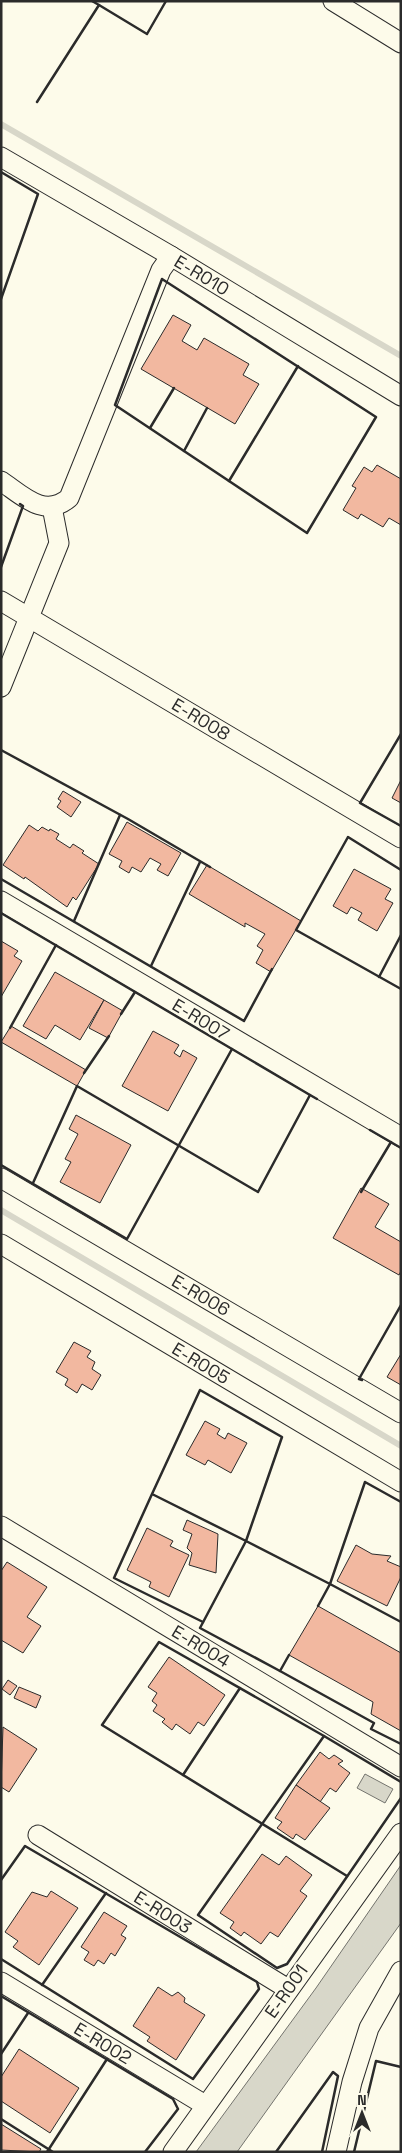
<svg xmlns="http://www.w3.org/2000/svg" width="402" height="2153" viewBox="0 0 402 2153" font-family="'Space Grotesk',sans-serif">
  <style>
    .water { fill: #d8d7c9; stroke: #74746e }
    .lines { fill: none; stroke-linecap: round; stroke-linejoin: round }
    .stream { stroke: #d8d7c9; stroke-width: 6 }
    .building { fill: #f2b8a0; stroke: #2b2b2b }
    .street-casing { stroke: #2b2b2b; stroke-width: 21 }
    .street { stroke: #fdfbea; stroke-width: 19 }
    .wall { stroke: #2b2b2b; stroke-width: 2.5 }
    .labels { text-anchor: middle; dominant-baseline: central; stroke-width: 4; stroke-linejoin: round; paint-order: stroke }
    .street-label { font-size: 18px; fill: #2b2b2b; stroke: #fdfbea }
  </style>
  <rect width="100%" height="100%" fill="#fdfbea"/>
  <g class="water">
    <path d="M365 1774 393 1789 385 1803 357 1788Z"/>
    <path d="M401 1865V1923L237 2152H196L316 1988Z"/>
  </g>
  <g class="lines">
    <g class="stream">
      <path d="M1 124 401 356"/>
      <path d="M1 1210 401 1446"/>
    </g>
  </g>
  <g class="building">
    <path d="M173 315 191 325 182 341 197 350 204 338 249 364 243 375 259 384 235 424 141 369Z"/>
    <path d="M377 465 401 479V525L389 518 383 527 361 514 358 519 343 510 356 488 352 486 364 467 372 472Z"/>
    <path d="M401 780V803L392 798Z"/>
    <path d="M63 791 81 802 71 817 57 807 61 801 58 799Z"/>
    <path d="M127 822 181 853 168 876 157 870 161 864 150 858 141 872 132 867 129 873 119 867 122 861 109 854Z"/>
    <path d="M29 825 38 831 42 827 49 831 50 829 59 834 56 839 70 848 73 844 84 851 82 853 99 864 76 900 73 897 67 907 25 877 24 879 3 865Z"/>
    <path d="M207 865 301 921 271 972 256 963 263 950 257 946 265 934 245 923V927L189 894Z"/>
    <path d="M354 869 391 889 385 899 393 903 377 931 358 920 362 913 351 907 347 914 333 906Z"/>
    <path d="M1 941 18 951 14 956 22 961 1 997Z"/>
    <path d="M55 972 104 1000 80 1040 55 1025 46 1039 23 1026Z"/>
    <path d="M104 1000 123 1011 108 1038 89 1028Z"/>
    <path d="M11 1026 86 1070 77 1086 1 1042Z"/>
    <path d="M153 1031 179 1045 174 1053 180 1057 183 1050 197 1058 168 1111 122 1086Z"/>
    <path d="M76 1115 131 1145 100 1203 60 1182 71 1162 65 1159 78 1134 69 1129Z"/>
    <path d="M361 1188 389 1204 375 1227 401 1242V1271L399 1275 333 1238Z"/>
    <path d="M74 1342 91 1351 87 1357 95 1362 92 1369 101 1375 92 1390 82 1384 77 1393 65 1385 68 1379 56 1372Z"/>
    <path d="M401 1354V1385L387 1377Z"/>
    <path d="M205 1421 220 1429 217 1434 225 1439 228 1433 247 1443 231 1473 208 1460 205 1465 186 1455Z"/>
    <path d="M187 1520 218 1534 216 1573 189 1565 192 1553 187 1548 192 1534 183 1530Z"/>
    <path d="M147 1528 173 1541 170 1546 189 1555 169 1597 149 1587 151 1582 127 1570Z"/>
    <path d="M356 1545 372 1554 391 1556 387 1561 401 1567V1577L387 1606 337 1581Z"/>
    <path d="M7 1562 47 1587 27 1617 41 1626 23 1653 1 1640V1571Z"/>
    <path d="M318 1606 401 1653V1731L371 1714 373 1702 289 1655Z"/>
    <path d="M169 1657 225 1695 204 1726 198 1722 190 1734 176 1724 172 1730 162 1722 165 1719 153 1711 157 1705 152 1701 157 1693 148 1687Z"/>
    <path d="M8 1680 17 1686 10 1695 2 1689Z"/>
    <path d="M19 1687 41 1696 36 1708 14 1698Z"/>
    <path d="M3 1727 37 1749 9 1792 1 1787Z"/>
    <path d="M320 1752 329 1759 334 1755 343 1761 338 1764 350 1773 336 1792 330 1788 320 1802 296 1785Z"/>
    <path d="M296 1785 330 1808 305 1840 296 1834 293 1839 277 1828 282 1822 275 1818Z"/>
    <path d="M262 1854 279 1865 286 1856 312 1875 300 1891 307 1896 278 1937 270 1932 261 1944 244 1932 241 1936 230 1928 234 1922 220 1913Z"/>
    <path d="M51 1891 78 1908 39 1965 13 1947 18 1941 5 1932 32 1892 47 1897Z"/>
    <path d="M104 1912 127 1926 121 1935 126 1938 115 1956 111 1953 104 1964 98 1960 94 1966 84 1960 89 1952 81 1947Z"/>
    <path d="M158 1987 172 1996 178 1992 185 1998 184 2002 205 2015 176 2060 147 2041 150 2037 133 2026Z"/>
    <path d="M19 2049 79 2088 50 2133 1 2101V2077Z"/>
    <path d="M1 2124 41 2149 39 2152 1 2150Z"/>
  </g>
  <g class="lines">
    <defs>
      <g id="street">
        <path d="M333 1 401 43"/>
        <path d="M1 157 171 256 401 396"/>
        <path d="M1 481C22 495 44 519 69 498L161 270 171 256"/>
        <path d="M1 601 401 838"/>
        <path d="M1 687 59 543 52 507"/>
        <path d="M1 901 401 1137"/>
        <path d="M1 1178 401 1413"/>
        <path d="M1 1244 401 1482"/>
        <path d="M1 1526 401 1767"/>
        <path d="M38 1835 288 1989"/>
        <path d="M1 1982 205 2105"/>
        <path d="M173 2152 401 1833"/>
        <path d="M336 2152 352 2082 369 2028 401 1971"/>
      </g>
    </defs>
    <use href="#street" class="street-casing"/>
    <use href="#street" class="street"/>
    <g class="wall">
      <path d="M92 1 99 5"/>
      <path d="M37 102 99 5 147 34 166 1"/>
      <path d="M1 172 38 194 1 299"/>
      <path d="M162 279 376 417 307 533 115 405Z"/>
      <path d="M150 428 174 388"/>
      <path d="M184 451 207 408"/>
      <path d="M229 481 298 366"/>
      <path d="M1 567 23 506 20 504"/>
      <path d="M401 734 360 803 401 826"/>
      <path d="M1 750 128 819 210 867"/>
      <path d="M401 870 348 837 296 930 401 989"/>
      <path d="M1 879 244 1021 272 969"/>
      <path d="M1 913 232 1049 127 1239 1 1165"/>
      <path d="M74 921 120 815"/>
      <path d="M151 966 200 862"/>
      <path d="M379 977 401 935"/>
      <path d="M121 1014 135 992"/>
      <path d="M10 1028 56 945"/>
      <path d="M84 1073 109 1036"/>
      <path d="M310 1095 317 1099"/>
      <path d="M370 1130 401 1148"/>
      <path d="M33 1183 77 1086 258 1192 310 1095 232 1049"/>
      <path d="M361 1192 391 1142"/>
      <path d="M362 1380 359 1379 401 1305"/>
      <path d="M152 1494 200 1390 282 1437 246 1541 152 1494 114 1578 203 1622"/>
      <path d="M318 1606 330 1584 401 1622"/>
      <path d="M289 1655 280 1671 374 1723 371 1729 401 1744"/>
      <path d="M280 1671 200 1628 246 1541 330 1584 365 1482 401 1502"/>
      <path d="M324 1736 159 1642 102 1725 347 1876"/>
      <path d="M183 1775 240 1688"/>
      <path d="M401 1782 324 1736 198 1915 277 1968 287 1964 401 1798"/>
      <path d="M1 1880 25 1846 257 1982 259 1989 193 2079 1 1959"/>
      <path d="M42 1985 106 1893"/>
      <path d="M1 1996 173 2099 178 2109 145 2152"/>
      <path d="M1 2054 28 2013"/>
      <path d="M1 2119 53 2152"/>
      <path d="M47 2152 107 2059"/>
      <path d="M276 2152 333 2072 338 2076 322 2152"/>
      <path d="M354 2152 376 2061 401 2067"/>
    </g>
  </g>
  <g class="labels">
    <g class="street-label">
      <text transform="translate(202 275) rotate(31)">E-R010</text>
      <text transform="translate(201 719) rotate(31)">E-R008</text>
      <text transform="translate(201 1019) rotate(31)">E-R007</text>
      <text transform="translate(201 1295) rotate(30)">E-R006</text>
      <text transform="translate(201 1363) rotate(31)">E-R005</text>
      <text transform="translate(201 1646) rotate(31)">E-R004</text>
      <text transform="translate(163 1912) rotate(32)">E-R003</text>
      <text transform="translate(286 1991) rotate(-55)">E-R001</text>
      <text transform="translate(103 2043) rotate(31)">E-R002</text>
    </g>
  </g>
  <rect width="402" height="2153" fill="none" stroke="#2b2b2b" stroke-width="5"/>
  <g transform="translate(362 2113)" stroke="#fdfbea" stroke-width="4" paint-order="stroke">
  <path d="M0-4L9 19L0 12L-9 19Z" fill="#2b2b2b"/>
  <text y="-8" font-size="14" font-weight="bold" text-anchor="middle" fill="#2b2b2b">N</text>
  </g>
</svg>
